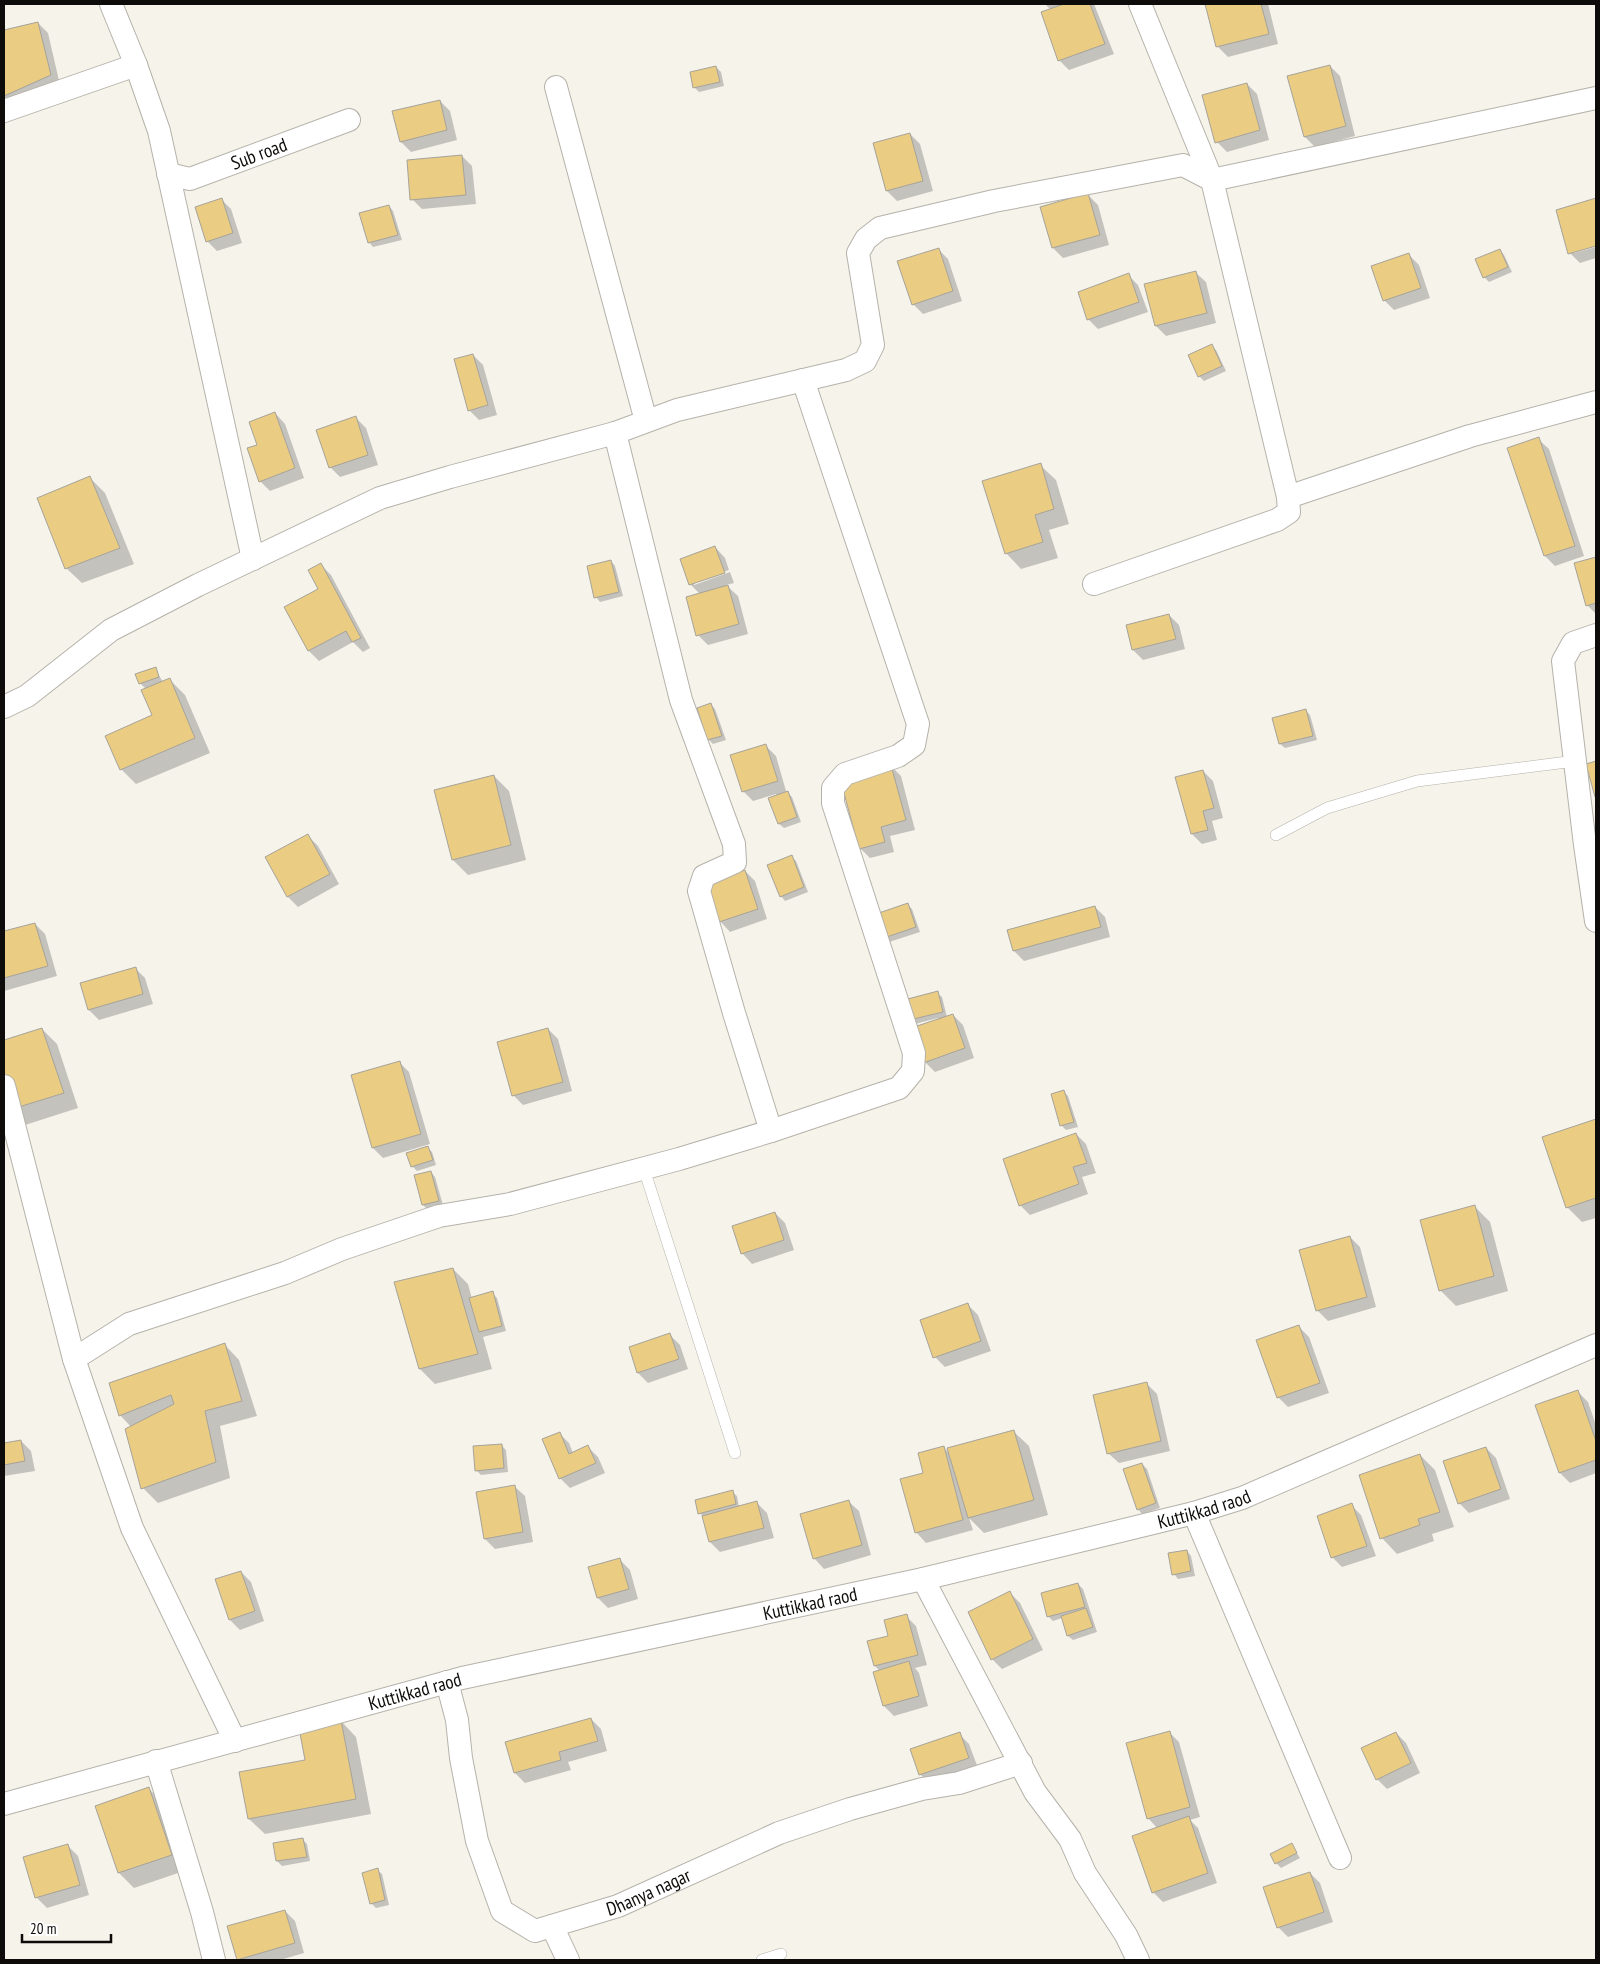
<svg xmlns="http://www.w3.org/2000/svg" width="1600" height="1964" viewBox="0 0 1600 1964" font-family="'PT Sans Narrow',sans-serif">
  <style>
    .shadow { fill: #0003 }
    .building { fill: #eacc82; stroke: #a6a39b }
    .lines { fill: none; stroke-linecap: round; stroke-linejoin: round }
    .lane-casing { stroke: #b5b2aa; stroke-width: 12 }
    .street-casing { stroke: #b5b2aa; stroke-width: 24 }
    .lane { stroke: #fff; stroke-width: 11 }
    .street { stroke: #fff; stroke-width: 22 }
    .labels { text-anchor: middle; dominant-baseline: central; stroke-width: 5; stroke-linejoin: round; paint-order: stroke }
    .street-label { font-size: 19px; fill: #0e0c0a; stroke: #fff }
  </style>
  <rect width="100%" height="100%" fill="#f6f3eb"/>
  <g class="shadow">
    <path d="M1045 4H1094L1114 54 1069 70 1059 60 1051 10Z"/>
    <path d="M1206 4H1268L1278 44 1228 57 1217 46Z"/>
    <path d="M38 23 48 33 60 85 4 100V31Z"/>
    <path d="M1330 66 1340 76 1355 136 1315 147 1305 137Z"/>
    <path d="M716 67 721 72 724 86 699 92 694 87Z"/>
    <path d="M1247 84 1257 94 1269 140 1227 152 1217 142Z"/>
    <path d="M440 101 450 111 457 140 411 152 401 142 393 112Z"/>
    <path d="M910 134 920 144 933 191 897 201 887 191Z"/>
    <path d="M462 156 472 166 476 204 422 209 412 199Z"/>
    <path d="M1088 195 1098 205 1109 245 1063 258 1053 248Z"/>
    <path d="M221 199 231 209 242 243 217 251 207 241Z"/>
    <path d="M1596 199V244L1574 251V253L1596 247V258L1580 263 1570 253 1558 211Z"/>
    <path d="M389 206 393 211 402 240 373 247 369 242Z"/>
    <path d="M938 249 948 259 962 301 923 314 913 304Z"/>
    <path d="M1500 250 1504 255 1512 272 1489 282 1484 277Z"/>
    <path d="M1409 255 1419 265 1430 298 1394 310 1384 300Z"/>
    <path d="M1195 272 1206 282 1216 323 1166 336 1156 326 1145 285Z"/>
    <path d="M1128 275 1138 285 1148 312 1098 329 1088 319Z"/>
    <path d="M1211 346 1216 350 1226 371 1204 381 1199 376Z"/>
    <path d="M473 355 483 365 497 415 479 420 469 410Z"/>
    <path d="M275 413 285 424 304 478 270 491 260 481 258 445Z"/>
    <path d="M356 418 366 428 378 465 340 477 330 467Z"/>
    <path d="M1538 439 1549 449 1584 556 1555 566 1545 556Z"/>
    <path d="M1040 465 1056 480 1069 524 1049 530 1058 558 1021 569 1006 553Z"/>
    <path d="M90 478 105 493 134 564 82 583 66 568Z"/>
    <path d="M715 547 725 558 729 570 694 582V585L730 572 734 583 726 585 738 596 748 634 708 645 698 635 700 594 690 584Z"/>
    <path d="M1596 558V614L1587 605 1575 564Z"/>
    <path d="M611 561 615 566 623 596 600 602 596 597Z"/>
    <path d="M321 565 331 575 370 648 363 652 353 642 319 661 309 651 286 607 320 589Z"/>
    <path d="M1169 615 1179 625 1185 649 1143 660 1133 650Z"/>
    <path d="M155 669 163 682 169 679 185 695 210 753 136 784 121 769 153 716 146 689 140 683Z"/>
    <path d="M711 705 715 709 726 740 713 744 709 740 698 709Z"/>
    <path d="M1305 710 1310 715 1317 740 1285 748 1280 744Z"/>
    <path d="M766 746 776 756 786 791 792 797 801 822 784 828 779 824 770 799 776 796V794L753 801 743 791Z"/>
    <path d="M891 766 901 776 915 830 890 836 894 852 870 858 860 848Z"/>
    <path d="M1203 771 1213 781 1223 818 1212 821 1217 840 1202 844 1192 834Z"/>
    <path d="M494 776 509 791 526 860 468 875 453 860Z"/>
    <path d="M308 836 318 846 339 884 298 907 288 897 267 858Z"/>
    <path d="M791 857 796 861 808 892 785 901 781 896Z"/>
    <path d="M745 871 755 881 767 919 730 932 720 921Z"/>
    <path d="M907 904 912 909 920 932 886 943 882 939Z"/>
    <path d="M1095 907 1105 917 1110 937 1024 961 1014 951Z"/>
    <path d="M35 924 45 934 57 976 4 991V933Z"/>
    <path d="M135 968 145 978 153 1004 99 1020 89 1010Z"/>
    <path d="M937 993 942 997 947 1017 953 1015 963 1025 974 1058 935 1072 925 1062 938 1018 911 1025 906 1020Z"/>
    <path d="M42 1029 57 1044 78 1108 22 1126 4 1101V1041Z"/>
    <path d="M548 1029 558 1039 572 1091 523 1105 513 1095Z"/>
    <path d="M399 1062 409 1072 430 1144 383 1158 373 1148Z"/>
    <path d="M1064 1092 1068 1096 1078 1127 1066 1130 1061 1125Z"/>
    <path d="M1596 1120V1218L1582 1222 1567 1207 1544 1137Z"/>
    <path d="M1076 1134 1086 1144 1096 1173 1082 1177 1088 1194 1030 1215 1020 1205Z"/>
    <path d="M427 1147 432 1152 436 1165 417 1171 412 1166Z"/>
    <path d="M431 1172 435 1177 443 1205 428 1210 423 1205 415 1176Z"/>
    <path d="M1474 1206 1490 1222 1508 1291 1456 1306 1440 1290Z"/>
    <path d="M775 1213 785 1223 794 1250 752 1264 742 1253Z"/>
    <path d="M1350 1237 1360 1247 1376 1307 1328 1321 1318 1311 1300 1251Z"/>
    <path d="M453 1269 468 1284 472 1299 492 1293 497 1298 506 1331 483 1337 492 1369 435 1384 420 1369Z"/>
    <path d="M968 1305 978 1315 991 1351 945 1367 935 1357Z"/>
    <path d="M1299 1327 1309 1337 1329 1393 1288 1407 1278 1397Z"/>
    <path d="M670 1335 680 1345 688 1369 648 1383 638 1373Z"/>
    <path d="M224 1344 239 1360 257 1416 220 1426 230 1478 158 1503 143 1488 131 1427 120 1415Z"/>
    <path d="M1147 1384 1157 1394 1170 1451 1119 1463 1108 1453Z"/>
    <path d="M1578 1392 1588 1402 1596 1425V1473L1570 1483 1560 1473Z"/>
    <path d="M1013 1431 1029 1446 1048 1515 984 1533 969 1518 973 1530 926 1543 916 1532 925 1474 943 1447 951 1455Z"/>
    <path d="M559 1433 569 1443 573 1453 588 1447 598 1457 605 1473 570 1488 560 1478Z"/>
    <path d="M21 1441 31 1451 35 1471 4 1476V1444Z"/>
    <path d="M501 1445 506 1450 508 1472 481 1475 476 1470Z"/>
    <path d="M1486 1448 1496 1458 1510 1499 1469 1513 1459 1503Z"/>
    <path d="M1420 1455 1435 1470 1454 1527 1432 1534 1434 1541 1397 1554 1382 1538Z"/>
    <path d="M1142 1464 1147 1469 1160 1508 1142 1514 1138 1509Z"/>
    <path d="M514 1486 525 1496 533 1542 495 1549 485 1539Z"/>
    <path d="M732 1492 737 1496 739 1507 757 1503 767 1513 774 1538 720 1552 710 1542 703 1517 700 1513Z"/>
    <path d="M848 1501 859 1511 871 1555 824 1569 814 1558Z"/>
    <path d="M1351 1505 1361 1515 1376 1556 1342 1567 1332 1557Z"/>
    <path d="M1187 1551 1191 1556 1195 1576 1178 1579 1174 1574Z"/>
    <path d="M620 1560 630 1570 638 1599 608 1608 598 1598Z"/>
    <path d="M241 1572 251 1582 264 1621 240 1630 230 1620 217 1580Z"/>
    <path d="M1078 1584 1083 1589 1097 1632 1073 1640 1068 1636 1062 1618 1053 1621 1048 1616Z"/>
    <path d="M1010 1593 1020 1603 1043 1650 1002 1669 992 1659Z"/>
    <path d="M906 1616 916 1626 927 1665 915 1668 919 1673 928 1706 894 1716 884 1706 880 1671 875 1666 889 1637Z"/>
    <path d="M591 1719 601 1729 607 1751 568 1762 571 1770 525 1783 515 1773 507 1743Z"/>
    <path d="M341 1721 356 1737 371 1814 265 1834 249 1819 307 1761Z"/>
    <path d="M1169 1732 1179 1742 1200 1817 1190 1820 1198 1828 1217 1883 1163 1902 1153 1892 1158 1829 1148 1818Z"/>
    <path d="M1396 1733 1406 1743 1420 1773 1387 1789 1377 1779Z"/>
    <path d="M959 1734 969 1744 978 1768 930 1784 920 1774Z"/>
    <path d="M149 1789 164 1804 187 1870 134 1888 119 1873Z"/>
    <path d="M302 1839 307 1844 310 1861 282 1866 277 1861Z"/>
    <path d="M1291 1844 1300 1858 1281 1868 1276 1863Z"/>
    <path d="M68 1846 78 1856 89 1895 47 1908 37 1898 25 1858Z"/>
    <path d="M377 1870 382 1874 389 1905 376 1908 371 1903Z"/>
    <path d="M1310 1873 1320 1883 1333 1922 1288 1937 1278 1927Z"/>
    <path d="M285 1911 295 1921 304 1953 280 1960H239Z"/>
  </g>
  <g class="building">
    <path d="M1064 4H1090L1105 44 1058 61 1041 12Z"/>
    <path d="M1205 4H1261L1269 34 1216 47Z"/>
    <path d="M38 22 51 75 4 96V30Z"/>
    <path d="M1330 65 1346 126 1304 137 1287 76Z"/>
    <path d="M716 66 720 82 693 88 690 72Z"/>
    <path d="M1247 83 1260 130 1215 143 1202 95Z"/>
    <path d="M440 100 447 130 400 142 392 111Z"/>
    <path d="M910 133 923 181 886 191 873 143Z"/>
    <path d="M462 155 466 195 410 200 407 160Z"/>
    <path d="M1088 193 1100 235 1052 248 1040 207Z"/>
    <path d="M222 198 233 233 206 242 195 207Z"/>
    <path d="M1596 198V246L1568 254 1556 210Z"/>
    <path d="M389 205 398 235 368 243 359 213Z"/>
    <path d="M939 248 953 291 912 305 897 261Z"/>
    <path d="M1500 249 1508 267 1483 278 1475 259Z"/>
    <path d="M1409 253 1421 288 1383 301 1371 266Z"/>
    <path d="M1196 271 1207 313 1155 326 1144 284Z"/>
    <path d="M1129 273 1139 302 1087 320 1078 292Z"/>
    <path d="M1212 344 1222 366 1198 377 1188 355Z"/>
    <path d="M473 354 488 405 468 411 454 359Z"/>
    <path d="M275 412 295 468 259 482 247 448 257 445 249 422Z"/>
    <path d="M356 416 368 455 329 468 316 430Z"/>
    <path d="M1539 437 1575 546 1544 556 1507 448Z"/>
    <path d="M1041 463 1054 509 1035 515 1043 542 1005 554 982 481Z"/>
    <path d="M90 476 120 548 65 569 37 498Z"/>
    <path d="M715 546 725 573 689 585 680 559Z"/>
    <path d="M1596 557V603L1586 606 1574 563Z"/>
    <path d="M611 560 619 592 594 598 587 566Z"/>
    <path d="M321 563 361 638 352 642 346 631 308 651 284 607 318 589 308 570Z"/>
    <path d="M728 585 739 624 696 636 686 597Z"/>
    <path d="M1169 614 1176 639 1132 650 1126 625Z"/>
    <path d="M156 667 159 677 139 684 135 674Z"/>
    <path d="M170 678 195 738 120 770 105 736 152 715 141 690Z"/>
    <path d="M711 703 722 736 707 740 697 708Z"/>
    <path d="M1306 709 1313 736 1279 744 1272 718Z"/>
    <path d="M766 744 778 781 742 792 730 755Z"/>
    <path d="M1596 761V796L1595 797 1586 764Z"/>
    <path d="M891 765 906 820 881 827 885 842 859 849 840 778Z"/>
    <path d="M1203 770 1214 808 1203 811 1208 830 1191 834 1175 777Z"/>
    <path d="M494 775 511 845 452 860 434 790Z"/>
    <path d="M788 791 797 817 778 824 768 798Z"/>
    <path d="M308 834 330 874 287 897 265 857Z"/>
    <path d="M792 855 804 887 780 897 767 865Z"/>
    <path d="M745 870 758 909 719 922 706 883Z"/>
    <path d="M908 903 916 927 881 939 873 915Z"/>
    <path d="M1095 906 1101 927 1013 951 1007 930Z"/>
    <path d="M35 923 48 966 4 978V931Z"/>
    <path d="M136 967 143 994 88 1010 80 983Z"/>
    <path d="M938 991 943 1012 905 1021 900 1001Z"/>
    <path d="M953 1014 965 1048 923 1063 911 1028Z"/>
    <path d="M42 1028 64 1093 6 1111 4 1105V1040Z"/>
    <path d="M548 1028 563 1082 512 1096 497 1042Z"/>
    <path d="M400 1061 421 1134 372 1148 351 1075Z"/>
    <path d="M1064 1090 1074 1122 1060 1126 1051 1094Z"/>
    <path d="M1596 1119V1198L1566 1208 1542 1137Z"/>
    <path d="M1076 1133 1087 1163 1073 1167 1079 1184 1019 1206 1003 1159Z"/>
    <path d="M428 1146 433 1160 411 1167 406 1153Z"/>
    <path d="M431 1171 439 1201 422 1205 414 1175Z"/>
    <path d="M1475 1205 1494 1276 1439 1291 1420 1220Z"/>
    <path d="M775 1212 784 1240 741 1254 732 1226Z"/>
    <path d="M1350 1236 1367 1297 1316 1311 1299 1250Z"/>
    <path d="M453 1268 478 1354 419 1369 394 1282Z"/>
    <path d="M493 1291 502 1326 479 1332 469 1298Z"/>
    <path d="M968 1303 981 1341 933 1358 920 1320Z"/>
    <path d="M1299 1325 1320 1383 1277 1398 1256 1340Z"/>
    <path d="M670 1333 679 1359 637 1373 629 1347Z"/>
    <path d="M225 1343 242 1401 205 1411 216 1462 141 1489 125 1429 174 1404 171 1395 119 1416 109 1383Z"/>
    <path d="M1147 1382 1161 1441 1107 1454 1093 1395Z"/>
    <path d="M1578 1390 1596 1441V1460L1559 1473 1535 1405Z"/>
    <path d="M1014 1430 1034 1500 968 1518 947 1448Z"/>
    <path d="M560 1432 569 1454 588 1445 596 1463 559 1479 542 1439Z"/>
    <path d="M21 1440 25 1461 4 1465V1443Z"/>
    <path d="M502 1444 504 1468 475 1471 473 1446Z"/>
    <path d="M944 1446 963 1520 915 1533 900 1479 923 1473 918 1453Z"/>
    <path d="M1486 1447 1501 1489 1458 1504 1443 1461Z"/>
    <path d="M1420 1454 1440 1512 1418 1519 1420 1525 1380 1539 1359 1475Z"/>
    <path d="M1142 1463 1156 1503 1137 1510 1123 1469Z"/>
    <path d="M515 1485 523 1532 484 1539 476 1492Z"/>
    <path d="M733 1490 736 1504 698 1514 695 1500Z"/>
    <path d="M849 1500 862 1545 813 1559 800 1514Z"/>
    <path d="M757 1501 764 1528 709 1542 702 1516Z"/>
    <path d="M1352 1503 1367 1546 1331 1558 1317 1516Z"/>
    <path d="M1187 1550 1191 1571 1172 1575 1168 1553Z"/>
    <path d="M620 1558 629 1589 597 1598 588 1567Z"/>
    <path d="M241 1571 255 1611 229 1620 215 1579Z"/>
    <path d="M1078 1583 1085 1607 1047 1617 1041 1593Z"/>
    <path d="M1010 1591 1033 1639 991 1660 968 1612Z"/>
    <path d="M1086 1608 1093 1627 1067 1636 1061 1616Z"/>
    <path d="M907 1614 918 1655 874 1666 867 1641 888 1636 884 1620Z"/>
    <path d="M909 1661 919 1696 883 1706 873 1672Z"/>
    <path d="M591 1718 598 1741 559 1752 561 1760 514 1773 505 1742Z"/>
    <path d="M341 1720 356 1799 248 1819 239 1772 305 1760 299 1728Z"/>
    <path d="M1170 1731 1190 1807 1147 1819 1126 1743Z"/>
    <path d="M960 1732 969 1758 919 1775 910 1749Z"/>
    <path d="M1396 1732 1411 1763 1376 1780 1361 1748Z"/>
    <path d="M149 1787 172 1855 118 1873 95 1806Z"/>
    <path d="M1189 1816 1208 1873 1152 1893 1132 1836Z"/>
    <path d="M303 1838 307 1857 276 1861 273 1843Z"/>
    <path d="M1292 1843 1297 1853 1275 1864 1270 1854Z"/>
    <path d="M68 1844 80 1885 35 1898 23 1857Z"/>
    <path d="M378 1868 385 1900 370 1904 362 1873Z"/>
    <path d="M1310 1872 1324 1912 1277 1928 1263 1887Z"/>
    <path d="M285 1910 295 1943 237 1960 227 1926Z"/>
  </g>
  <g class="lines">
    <defs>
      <g id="lane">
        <path d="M1276 835 1327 808 1417 781 1575 761"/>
        <path d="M644 1169 735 1453"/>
        <path d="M762 1960 781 1954"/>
      </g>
      <g id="street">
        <path d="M111 4 136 65 159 131 253 559"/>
        <path d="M1140 4 1212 180 1596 98"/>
        <path d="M556 87 646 421"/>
        <path d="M4 111 136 65"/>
        <path id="s1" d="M168 174 190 179 349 120"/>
        <path d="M1094 584 1277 520 1289 512 1288 497"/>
        <path d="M1596 635 1573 643 1563 661 1585 845 1596 921"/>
        <path d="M4 707 27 696 111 630 198 585 380 498 450 477 615 433 677 410 846 370 865 361 873 345 858 253 866 239 880 228 994 201 1183 165 1212 180 1288 497 1470 436 1596 402"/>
        <path d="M4 1086 74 1359 132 1528 235 1741"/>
        <path d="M771 1131 899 1088 913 1071 914 1053 833 803V788L845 774 898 756 914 745 918 724 803 380"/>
        <path d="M74 1359 129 1324 285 1273 342 1249 439 1216 510 1204 679 1159 771 1131 734 1013 699 891 704 876 735 862 734 844 681 700 615 433"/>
        <path d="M1194 1513 1340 1858"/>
        <path d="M923 1579 1035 1792 1070 1839 1085 1873 1126 1935 1138 1960"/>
        <path id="s2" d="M447 1682 457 1720 461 1758 477 1841 502 1911 535 1931 618 1906 779 1833 850 1809 922 1789 959 1783 1021 1763"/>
        <path d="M156 1761 202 1912 214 1960"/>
        <path id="s3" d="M4 1804 462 1678 923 1579 1194 1513 1242 1498 1596 1345"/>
        <path d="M552 1926 568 1960"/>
      </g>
    </defs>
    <use href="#lane" class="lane-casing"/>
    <use href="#street" class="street-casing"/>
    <use href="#lane" class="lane"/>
    <use href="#street" class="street"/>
  </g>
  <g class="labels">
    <g class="street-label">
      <text stroke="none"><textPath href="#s1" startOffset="96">Sub road</textPath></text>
      <text stroke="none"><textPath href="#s3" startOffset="1236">Kuttikkad raod</textPath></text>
      <text stroke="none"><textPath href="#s3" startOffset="831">Kuttikkad raod</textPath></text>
      <text stroke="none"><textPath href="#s3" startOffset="426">Kuttikkad raod</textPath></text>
      <text stroke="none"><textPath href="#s2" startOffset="395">Dhanya nagar</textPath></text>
    </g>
  </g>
  <rect width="1600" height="1964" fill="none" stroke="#0e0c0a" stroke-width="10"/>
  <path d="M22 1934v8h89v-8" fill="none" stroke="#0e0c0a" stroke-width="2.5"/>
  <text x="30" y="1934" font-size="15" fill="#0e0c0a" stroke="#ffffff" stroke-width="4" paint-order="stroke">20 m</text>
</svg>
